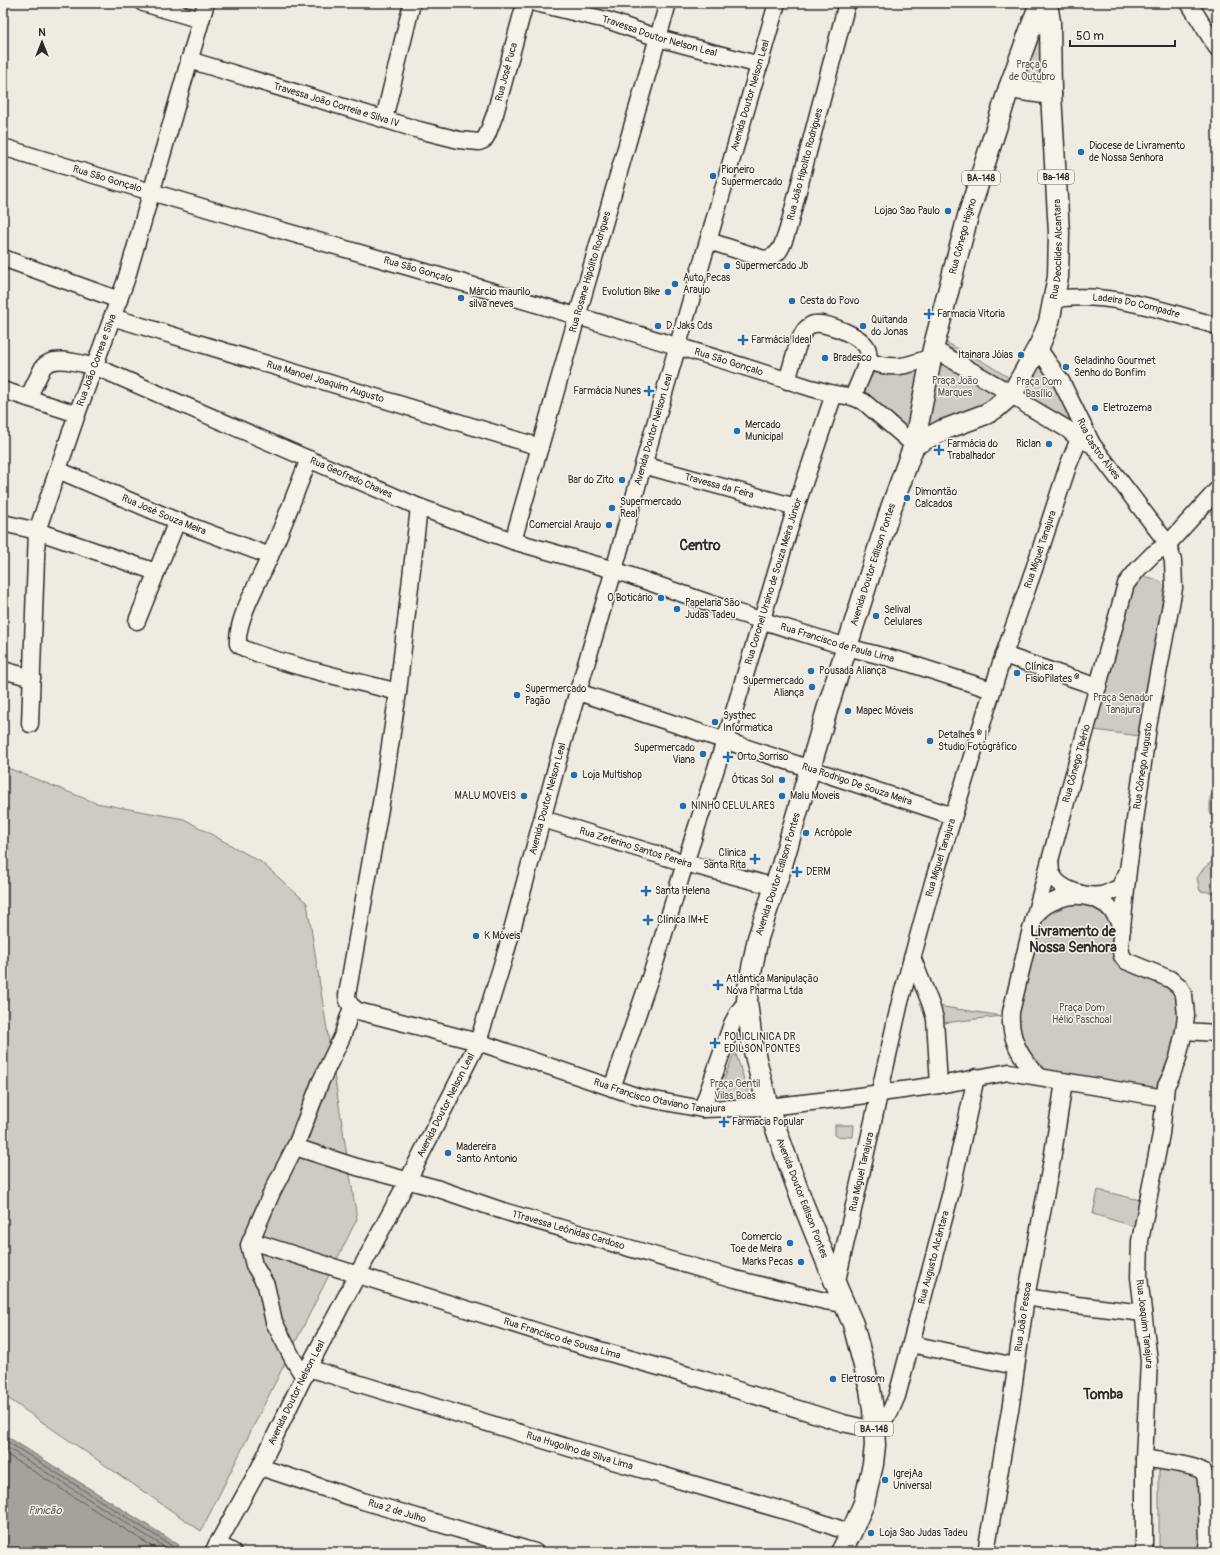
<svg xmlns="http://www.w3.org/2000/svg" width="1220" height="1555" viewBox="0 0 1220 1555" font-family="Pangolin,sans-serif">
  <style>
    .green { fill: #cfcbc2; stroke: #7d7b76 }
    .water { fill: #a4a29a; stroke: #74726e }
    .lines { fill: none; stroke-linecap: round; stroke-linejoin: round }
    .shore { stroke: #5b5b57; stroke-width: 1 }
    .minor-casing { stroke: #2b2b2b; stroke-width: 19 }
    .major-casing { stroke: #2b2b2b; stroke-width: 23 }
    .minor { stroke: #f7f3e8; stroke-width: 16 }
    .major { stroke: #f7f3e8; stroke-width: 20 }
    .poi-dot { fill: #1f6fb2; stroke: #f7f3e8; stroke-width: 1.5 }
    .labels { text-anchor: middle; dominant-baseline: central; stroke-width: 3; stroke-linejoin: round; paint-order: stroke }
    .shield { fill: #f7f3e8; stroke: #686764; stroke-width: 1 }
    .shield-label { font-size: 9px; font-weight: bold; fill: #2b2b2b }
    .street-label { font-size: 10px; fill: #2b2b2b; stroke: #f7f3e8 }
    .park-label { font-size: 10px; fill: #545351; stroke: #f7f3e8 }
    .poi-label { font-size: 10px; fill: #2b2b2b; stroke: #f7f3e8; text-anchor: start }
    .water-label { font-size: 11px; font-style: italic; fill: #555552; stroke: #f7f3e8 }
    .district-label { font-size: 14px; font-weight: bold; fill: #2b2b2b; stroke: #f7f3e8 }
  </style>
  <rect width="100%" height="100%" fill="#efebe0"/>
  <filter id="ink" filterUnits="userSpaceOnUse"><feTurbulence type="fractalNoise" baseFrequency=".025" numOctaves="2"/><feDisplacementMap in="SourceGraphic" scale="8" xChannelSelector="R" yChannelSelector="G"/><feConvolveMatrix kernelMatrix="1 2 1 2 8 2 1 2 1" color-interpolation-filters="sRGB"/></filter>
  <g filter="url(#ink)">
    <g class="green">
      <path d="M1041 19 1043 85 1018 78Z"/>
      <path d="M941 340 982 361 1011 379 1010 400 924 442 857 396 877 369C913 381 920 366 941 340Z"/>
      <path d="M1039 361 1083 427 1074 437 1027 399 1020 388Z"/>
      <path d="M1143 577C1153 577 1161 580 1167 589L1147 737 1087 729 1125 590 1136 579Z"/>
      <path d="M3 766 96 803 184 819 261 862 307 903 357 1219 201 1531 3 1395Z"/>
      <path d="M1217 785V893L1200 891 1197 878 1204 868 1214 860 1217 848V835L1210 811V798Z"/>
      <path d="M1066 896 1112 911 1120 947 1184 995 1165 1098 1038 1075 1011 1020 1033 921Z"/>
      <path d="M931 1005 1002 1016 935 1024Z"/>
      <path d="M735 1051 751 1101H730L720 1098 726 1074Z"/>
      <path d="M835 1125H854L853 1137 835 1136Z"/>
      <path d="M1098 1190 1144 1201 1136 1227 1093 1214Z"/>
      <path d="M1159 1466 1203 1474 1204 1552H1159Z"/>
    </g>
    <path class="water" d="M3 1434 179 1545 175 1552H3Z"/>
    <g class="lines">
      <g class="shore">
        <path d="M3 1439 172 1546V1552"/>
        <path d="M3 1445 166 1548 167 1552"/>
        <path d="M3 1452 161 1552"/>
      </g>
      <defs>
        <g id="minor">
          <path d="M143 3 201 20"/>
          <path id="s1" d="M536 3 610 21 658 38 760 65"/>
          <path d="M1189 3 1217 48"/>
          <path id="s2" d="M189 60 419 130 459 140 479 142 484 140 487 135 495 114 525 3"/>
          <path d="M384 119 412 3"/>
          <path id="s3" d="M3 147C271 231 544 302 811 388L834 394 853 397C857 385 870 362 868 351 866 337 826 322 814 324 810 325 808 327 806 329 798 337 791 369 787 381"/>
          <path id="s4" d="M709 241 764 259C781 257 783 243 788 229L847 3"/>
          <path d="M3 258 119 300"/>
          <path id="s5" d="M1054 299C1110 291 1165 311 1217 326"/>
          <path id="s6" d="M112 317 540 447"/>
          <path id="s7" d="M1038 348 1061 381 1092 444 1168 544 1173 561 1174 588 1148 727 1128 870 1120 947 1122 956 1126 961 1170 979 1179 986 1184 995 1186 1015 1184 1031 1178 1058 1172 1074 1166 1086 1161 1134 1140 1241 1139 1277 1149 1361 1144 1458V1552"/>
          <path d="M933 349 1012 394 1028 406 1067 429 1079 439 1089 443"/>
          <path d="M867 361C894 370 905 367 931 357"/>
          <path d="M3 390 77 414"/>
          <path d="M853 397 864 402 914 445"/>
          <path id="s8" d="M28 398 43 367C54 354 80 364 94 366L419 507 513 541 614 570 738 613 847 647 905 662 992 690"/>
          <path d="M309 459C296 491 284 524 270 556 260 580 236 619 238 644 247 656 375 686 398 692"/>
          <path id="s9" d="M643 465 796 507"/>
          <path id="s10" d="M58 470 177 521 270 556"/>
          <path id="s11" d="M419 507 398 692 384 786 347 995C347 1003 352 1007 358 1011L478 1042 639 1097 702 1109 768 1107 837 1099 939 1085 1009 1072 1165 1098"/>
          <path d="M3 523 37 531 156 572"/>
          <path id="s12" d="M513 541 577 317 668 3"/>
          <path d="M137 621 177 521"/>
          <path d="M1004 655 1098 687"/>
          <path d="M3 670 32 678"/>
          <path id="s13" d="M578 692 953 816"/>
          <path id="s14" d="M30 724 37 531 77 414 126 280 206 3"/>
          <path id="s15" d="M543 819 685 863 776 887"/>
          <path d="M1050 861C1051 865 1050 871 1052 874 1059 890 1085 897 1101 895 1107 894 1113 890 1119 888L1127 873"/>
          <path d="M1035 917C1039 909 1049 903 1057 900 1078 891 1106 897 1117 918 1119 922 1121 926 1122 930"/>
          <path d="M912 957 931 1005 935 1019 939 1085"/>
          <path d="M1184 1031 1217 1033"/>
          <path id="s16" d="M1038 1075C1020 1058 1009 1038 1011 1012L1030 933 1126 584 1138 569 1153 554 1168 544 1217 490"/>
          <path id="s17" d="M612 1088 656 960 685 863 725 741 796 507 834 394"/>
          <path d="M702 1109 732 1024 739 1011 747 1001"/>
          <path id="s18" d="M295 1147 357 1167 436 1188 503 1211 735 1279 825 1301 845 1304"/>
          <path id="s19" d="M251 1241 564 1340 705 1380 843 1423 874 1430 890 1412 897 1396 951 1192 976 1077"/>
          <path id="s20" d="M836 1285 900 1002 934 879 1000 666 1034 569 1068 466 1079 439"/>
          <path d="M1026 1297 1077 1305 1143 1313"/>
          <path d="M911 1344 1015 1366"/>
          <path id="s21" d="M308 1368 589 1454 806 1517 851 1533"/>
          <path d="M304 1377 293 1359 274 1322 266 1285 254 1265 249 1245 272 1192 297 1143 320 1083 342 1037 352 1007"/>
          <path d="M1144 1458C1157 1461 1193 1464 1202 1471 1205 1474 1205 1476 1206 1480L1208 1541 1206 1552"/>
          <path id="s22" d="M260 1467 363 1501 535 1552"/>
          <path d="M217 1544 233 1552"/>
          <path id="s23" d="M213 1552 260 1467 308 1368 408 1180 478 1042 506 952 565 735 614 570 638 483 777 3"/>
          <path id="s24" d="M986 1552 1011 1404 1026 1297 1052 1160 1064 1082"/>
        </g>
        <g id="major">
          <path d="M1009 88 1051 94"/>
          <path id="s25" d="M914 445 943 430 986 414 996 408 1012 394 1040 344 1049 322 1058 277 1059 233 1051 94 1050 22 1047 3"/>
          <path id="s26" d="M841 1552 851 1533 864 1503 873 1464 875 1445 873 1409 870 1389 853 1324 836 1285 802 1201 768 1107 752 1043 747 1001 748 988 758 938 782 865 829 703 891 508 914 445 933 349 968 216 1009 88 1040 3"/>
        </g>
      </defs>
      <use href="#minor" class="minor-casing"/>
      <use href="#major" class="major-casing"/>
      <use href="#minor" class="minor"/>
      <use href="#major" class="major"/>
    </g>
  </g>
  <g class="poi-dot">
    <circle cx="1081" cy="152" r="4"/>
    <circle cx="713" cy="176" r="4"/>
    <circle cx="948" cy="211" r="4"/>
    <circle cx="727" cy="266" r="4"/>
    <circle cx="675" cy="284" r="4"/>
    <circle cx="668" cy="292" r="4"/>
    <circle cx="461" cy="298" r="4"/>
    <circle cx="792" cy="301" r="4"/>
    <path d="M927 308h4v4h4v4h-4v4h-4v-4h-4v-4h4z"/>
    <circle cx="658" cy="326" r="4"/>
    <circle cx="863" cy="326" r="4"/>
    <path d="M741 334h4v4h4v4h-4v4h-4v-4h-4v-4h4z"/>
    <circle cx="1021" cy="355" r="4"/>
    <circle cx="825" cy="358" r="4"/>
    <circle cx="1066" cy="367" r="4"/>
    <path d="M647 385h4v4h4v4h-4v4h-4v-4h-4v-4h4z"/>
    <circle cx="1095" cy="408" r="4"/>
    <circle cx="737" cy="431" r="4"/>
    <circle cx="1049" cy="444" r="4"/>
    <path d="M937 444h4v4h4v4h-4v4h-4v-4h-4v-4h4z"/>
    <circle cx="622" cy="480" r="4"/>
    <circle cx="907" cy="498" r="4"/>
    <circle cx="612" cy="508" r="4"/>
    <circle cx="609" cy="525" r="4"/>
    <circle cx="661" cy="598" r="4"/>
    <circle cx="677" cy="609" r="4"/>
    <circle cx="876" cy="616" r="4"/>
    <circle cx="811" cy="671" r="4"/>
    <circle cx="1017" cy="673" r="4"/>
    <circle cx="812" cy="687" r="4"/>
    <circle cx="517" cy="695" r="4"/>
    <circle cx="848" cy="711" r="4"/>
    <circle cx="715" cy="722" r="4"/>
    <circle cx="930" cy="741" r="4"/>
    <circle cx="703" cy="754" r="4"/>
    <path d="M726 751h4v4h4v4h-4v4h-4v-4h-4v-4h4z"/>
    <circle cx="574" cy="775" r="4"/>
    <circle cx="782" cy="780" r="4"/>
    <circle cx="524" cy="796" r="4"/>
    <circle cx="782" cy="796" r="4"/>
    <circle cx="683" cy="806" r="4"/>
    <circle cx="806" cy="833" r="4"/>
    <path d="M753 853h4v4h4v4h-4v4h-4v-4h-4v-4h4z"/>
    <path d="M795 866h4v4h4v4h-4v4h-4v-4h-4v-4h4z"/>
    <path d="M644 885h4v4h4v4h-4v4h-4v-4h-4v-4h4z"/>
    <path d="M646 914h4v4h4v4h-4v4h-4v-4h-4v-4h4z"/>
    <circle cx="476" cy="936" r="4"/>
    <path d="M716 979h4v4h4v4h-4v4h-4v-4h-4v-4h4z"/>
    <path d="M713 1037h4v4h4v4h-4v4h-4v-4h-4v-4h4z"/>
    <path d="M722 1116h4v4h4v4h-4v4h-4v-4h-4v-4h4z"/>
    <circle cx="448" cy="1153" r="4"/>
    <circle cx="790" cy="1243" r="4"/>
    <circle cx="801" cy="1262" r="4"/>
    <circle cx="833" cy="1379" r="4"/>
    <circle cx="885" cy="1480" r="4"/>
    <circle cx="871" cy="1533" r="4"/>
  </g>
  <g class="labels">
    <g class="shield">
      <rect x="1038" y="170" width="36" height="14" rx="3"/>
      <rect x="962" y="171" width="38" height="14" rx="3"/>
      <rect x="855" y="1422" width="38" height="14" rx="3"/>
    </g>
    <g class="shield-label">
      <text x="1056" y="177">Ba-148</text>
      <text x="981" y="178">BA-148</text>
      <text x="874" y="1429">BA-148</text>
    </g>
    <g class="street-label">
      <text stroke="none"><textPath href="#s1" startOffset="128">Travessa Doutor Nelson Leal</textPath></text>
      <text stroke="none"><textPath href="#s2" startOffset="379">Rua José Puca</textPath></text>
      <text stroke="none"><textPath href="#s23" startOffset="1560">Avenida Doutor Nelson Leal</textPath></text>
      <text stroke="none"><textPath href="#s2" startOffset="154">Travessa João Correia e Silva IV</textPath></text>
      <text stroke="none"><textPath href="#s4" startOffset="166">Rua João Hipolito Rodrigues</textPath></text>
      <text stroke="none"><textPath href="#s3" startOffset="109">Rua São Gonçalo</textPath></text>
      <text stroke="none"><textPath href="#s26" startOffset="1374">Rua Cônego Higino</textPath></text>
      <text stroke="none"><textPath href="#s25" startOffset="266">Rua Deoclides Alcantara</textPath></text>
      <text stroke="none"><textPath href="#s3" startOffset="433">Rua São Gonçalo</textPath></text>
      <text stroke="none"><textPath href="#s12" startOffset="280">Rua Rosane Hipólito Rodrigues</textPath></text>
      <text stroke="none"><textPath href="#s5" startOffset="83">Ladeira Do Compadre</textPath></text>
      <text stroke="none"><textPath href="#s14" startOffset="374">Rua João Correa e Silva</textPath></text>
      <text stroke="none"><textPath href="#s3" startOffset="757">Rua São Gonçalo</textPath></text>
      <text stroke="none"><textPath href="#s6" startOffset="223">Rua Manoel Joaquim Augusto</textPath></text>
      <text stroke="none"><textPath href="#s23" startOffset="1212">Avenida Doutor Nelson Leal</textPath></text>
      <text stroke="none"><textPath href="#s7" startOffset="118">Rua Castro Alves</textPath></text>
      <text stroke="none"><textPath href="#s8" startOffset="368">Rua Geofredo Chaves</textPath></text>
      <text stroke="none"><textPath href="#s9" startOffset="79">Travessa da Feira</textPath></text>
      <text stroke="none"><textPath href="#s10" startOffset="115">Rua José Souza Meira</textPath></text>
      <text stroke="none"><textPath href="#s20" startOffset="764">Rua Miguel Tanajura</textPath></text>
      <text stroke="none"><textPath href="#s26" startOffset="1033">Avenida Doutor Edilson Pontes</textPath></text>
      <text stroke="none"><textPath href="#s17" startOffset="532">Rua Coronel Ursino de Souza Meira Júnior</textPath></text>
      <text stroke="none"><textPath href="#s8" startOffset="882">Rua Francisco de Paula Lima</textPath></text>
      <text stroke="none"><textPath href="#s16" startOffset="328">Rua Cônego Tibério</textPath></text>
      <text transform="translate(1143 766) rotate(-82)">Rua Cônego Augusto</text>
      <text stroke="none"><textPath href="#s13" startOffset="294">Rua Rodrigo De Souza Meira</textPath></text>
      <text stroke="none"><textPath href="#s23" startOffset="828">Avenida Doutor Nelson Leal</textPath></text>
      <text stroke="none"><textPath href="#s15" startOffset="97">Rua Zeferino Santos Pereira</textPath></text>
      <text stroke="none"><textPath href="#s20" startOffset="440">Rua Miguel Tanajura</textPath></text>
      <text stroke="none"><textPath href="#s26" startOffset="709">Avenida Doutor Edilson Pontes</textPath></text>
      <text stroke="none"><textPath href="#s11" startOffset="828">Rua Francisco Otaviano Tanajura</textPath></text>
      <text stroke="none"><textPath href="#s23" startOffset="504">Avenida Doutor Nelson Leal</textPath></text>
      <text stroke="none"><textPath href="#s20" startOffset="116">Rua Miguel Tanajura</textPath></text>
      <text transform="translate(802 1198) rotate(69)">Avenida Doutor Edilson Pontes</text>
      <text stroke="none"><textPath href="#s18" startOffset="286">1Travessa Leônidas Cardoso</textPath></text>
      <text stroke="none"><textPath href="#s19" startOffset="836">Rua Augusto Alcântara</textPath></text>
      <text stroke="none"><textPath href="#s24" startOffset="238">Rua João Pessoa</textPath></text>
      <text stroke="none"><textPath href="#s7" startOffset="1064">Rua Joaquim Tanajura</textPath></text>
      <text stroke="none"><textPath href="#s19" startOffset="326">Rua Francisco de Sousa Lima</textPath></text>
      <text stroke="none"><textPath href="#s23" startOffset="180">Avenida Doutor Nelson Leal</textPath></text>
      <text stroke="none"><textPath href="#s21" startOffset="284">Rua Hugolino da Silva Lima</textPath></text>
      <text stroke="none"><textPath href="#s22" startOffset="144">Rua 2 de Julho</textPath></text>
    </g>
    <g class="park-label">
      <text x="1032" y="65">Praça 6<tspan x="1032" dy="12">de Outubro</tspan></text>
      <text x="955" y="381">Praça João<tspan x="955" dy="12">Marques</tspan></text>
      <text x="1039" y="382">Praça Dom<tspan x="1039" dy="12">Basílio</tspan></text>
      <text x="1123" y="698">Praça Senador<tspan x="1123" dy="12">Tanajura</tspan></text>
      <text x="1082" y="1008">Praça Dom<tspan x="1082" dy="12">Hélio Paschoal</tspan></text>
      <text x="735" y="1084">Praça Gentil<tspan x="735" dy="12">Vilas Boas</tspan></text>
    </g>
    <g class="poi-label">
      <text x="1089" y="146">Diocese de Livramento<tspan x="1089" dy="12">de Nossa Senhora</tspan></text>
      <text x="721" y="170">Pioneiro<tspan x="721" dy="12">Supermercado</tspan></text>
      <text x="940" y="211" text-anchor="end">Lojao Sao Paulo</text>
      <text x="735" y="266">Supermercado Jb</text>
      <text x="683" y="278">Auto Pecas<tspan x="683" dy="12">Araujo</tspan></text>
      <text x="469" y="292">Márcio maurilo<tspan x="469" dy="12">silva neves</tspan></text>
      <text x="660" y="292" text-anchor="end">Evolution Bike</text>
      <text x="800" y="301">Cesta do Povo</text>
      <text x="937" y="314">Farmacia Vitoria</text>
      <text x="871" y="320">Quitanda<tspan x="871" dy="12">do Jonas</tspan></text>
      <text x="666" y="326">D. Jaks Cds</text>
      <text x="751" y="340">Farmácia Ideal</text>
      <text x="1013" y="355" text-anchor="end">Itainara Jóias</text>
      <text x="833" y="358">Bradesco</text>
      <text x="1074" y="361">Geladinho Gourmet<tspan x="1074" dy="12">Senho do Bonfim</tspan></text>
      <text x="641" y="391" text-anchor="end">Farmácia Nunes</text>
      <text x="1103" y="408">Eletrozema</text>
      <text x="745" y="425">Mercado<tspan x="745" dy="12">Municipal</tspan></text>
      <text x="947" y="444">Farmácia do<tspan x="947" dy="12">Trabalhador</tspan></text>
      <text x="1041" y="444" text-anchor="end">Riclan</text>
      <text x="614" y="480" text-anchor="end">Bar do Zito</text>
      <text x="915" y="492">Dimontão<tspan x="915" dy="12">Calcados</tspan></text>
      <text x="620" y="502">Supermercado<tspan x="620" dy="12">Real</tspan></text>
      <text x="601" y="525" text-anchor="end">Comercial Araujo</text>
      <text x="653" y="598" text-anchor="end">O Boticário</text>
      <text x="685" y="603">Papelaria São<tspan x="685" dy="12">Judas Tadeu</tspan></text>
      <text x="884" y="610">Selival<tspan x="884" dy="12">Celulares</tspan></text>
      <text x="1025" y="667">Clínica<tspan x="1025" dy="12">FisioPilates ®</tspan></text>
      <text x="819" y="671">Pousada Aliança</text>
      <text x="804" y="681" text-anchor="end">Supermercado<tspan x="804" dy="12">Aliança</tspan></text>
      <text x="525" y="689">Supermercado<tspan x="525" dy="12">Pagão</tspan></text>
      <text x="856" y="711">Mapec Móveis</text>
      <text x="723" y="716">Systhec<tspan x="723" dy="12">Informatica</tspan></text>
      <text x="938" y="735">Detalhes ® |<tspan x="938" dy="12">Studio Fotográfico</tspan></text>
      <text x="695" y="748" text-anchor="end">Supermercado<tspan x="695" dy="12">Viana</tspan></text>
      <text x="737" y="757">Orto Sorriso</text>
      <text x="582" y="775">Loja Multishop</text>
      <text x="774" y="780" text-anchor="end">Óticas Sol</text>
      <text x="516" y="796" text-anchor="end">MALU MOVEIS</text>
      <text x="790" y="796">Malu Moveis</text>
      <text x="691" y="806">NINHO CELULARES</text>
      <text x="814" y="833">Acrópole</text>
      <text x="746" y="853" text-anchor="end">Clinica<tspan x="746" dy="12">Santa Rita</tspan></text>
      <text x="806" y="872">DERM</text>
      <text x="655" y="891">Santa Helena</text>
      <text x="657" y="920">Clínica IM+E</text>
      <text x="484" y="936">K Móveis</text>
      <text x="726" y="979">Atlântica Manipulação<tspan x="726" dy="12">Nova Pharma Ltda</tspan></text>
      <text x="724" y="1037">POLICLINICA DR<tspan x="724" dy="12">EDILSON PONTES</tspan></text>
      <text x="732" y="1122">Farmacia Popular</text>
      <text x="456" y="1147">Madereira<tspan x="456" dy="12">Santo Antonio</tspan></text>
      <text x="782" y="1237" text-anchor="end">Comercio<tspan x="782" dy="12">Toe de Meira</tspan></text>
      <text x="793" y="1262" text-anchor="end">Marks Pecas</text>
      <text x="841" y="1379">Eletrosom</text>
      <text x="893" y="1474">IgrejAa<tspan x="893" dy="12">Universal</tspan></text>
      <text x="879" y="1533">Loja Sao Judas Tadeu</text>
    </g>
    <g class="water-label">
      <text x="45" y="1510">Pinicão</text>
    </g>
    <g class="district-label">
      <text x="700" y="545">Centro</text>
      <text x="1073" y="931">Livramento de<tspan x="1073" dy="16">Nossa Senhora</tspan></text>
      <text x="1103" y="1394">Tomba</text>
    </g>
  </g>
  <rect width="1220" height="1555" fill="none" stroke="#f7f3e8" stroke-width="16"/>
  <rect x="8" y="8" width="1204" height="1539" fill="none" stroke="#2b2b2b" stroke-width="1.5" filter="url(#ink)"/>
  <g transform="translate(42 42)" stroke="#f7f3e8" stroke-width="3" paint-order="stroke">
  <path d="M0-3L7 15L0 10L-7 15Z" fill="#2b2b2b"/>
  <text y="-6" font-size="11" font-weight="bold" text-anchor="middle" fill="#2b2b2b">N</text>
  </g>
  <path d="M1070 40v6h105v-6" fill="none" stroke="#2b2b2b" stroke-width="2"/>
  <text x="1076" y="40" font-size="12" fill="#2b2b2b" stroke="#f7f3e8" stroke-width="3" paint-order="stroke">50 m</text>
</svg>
